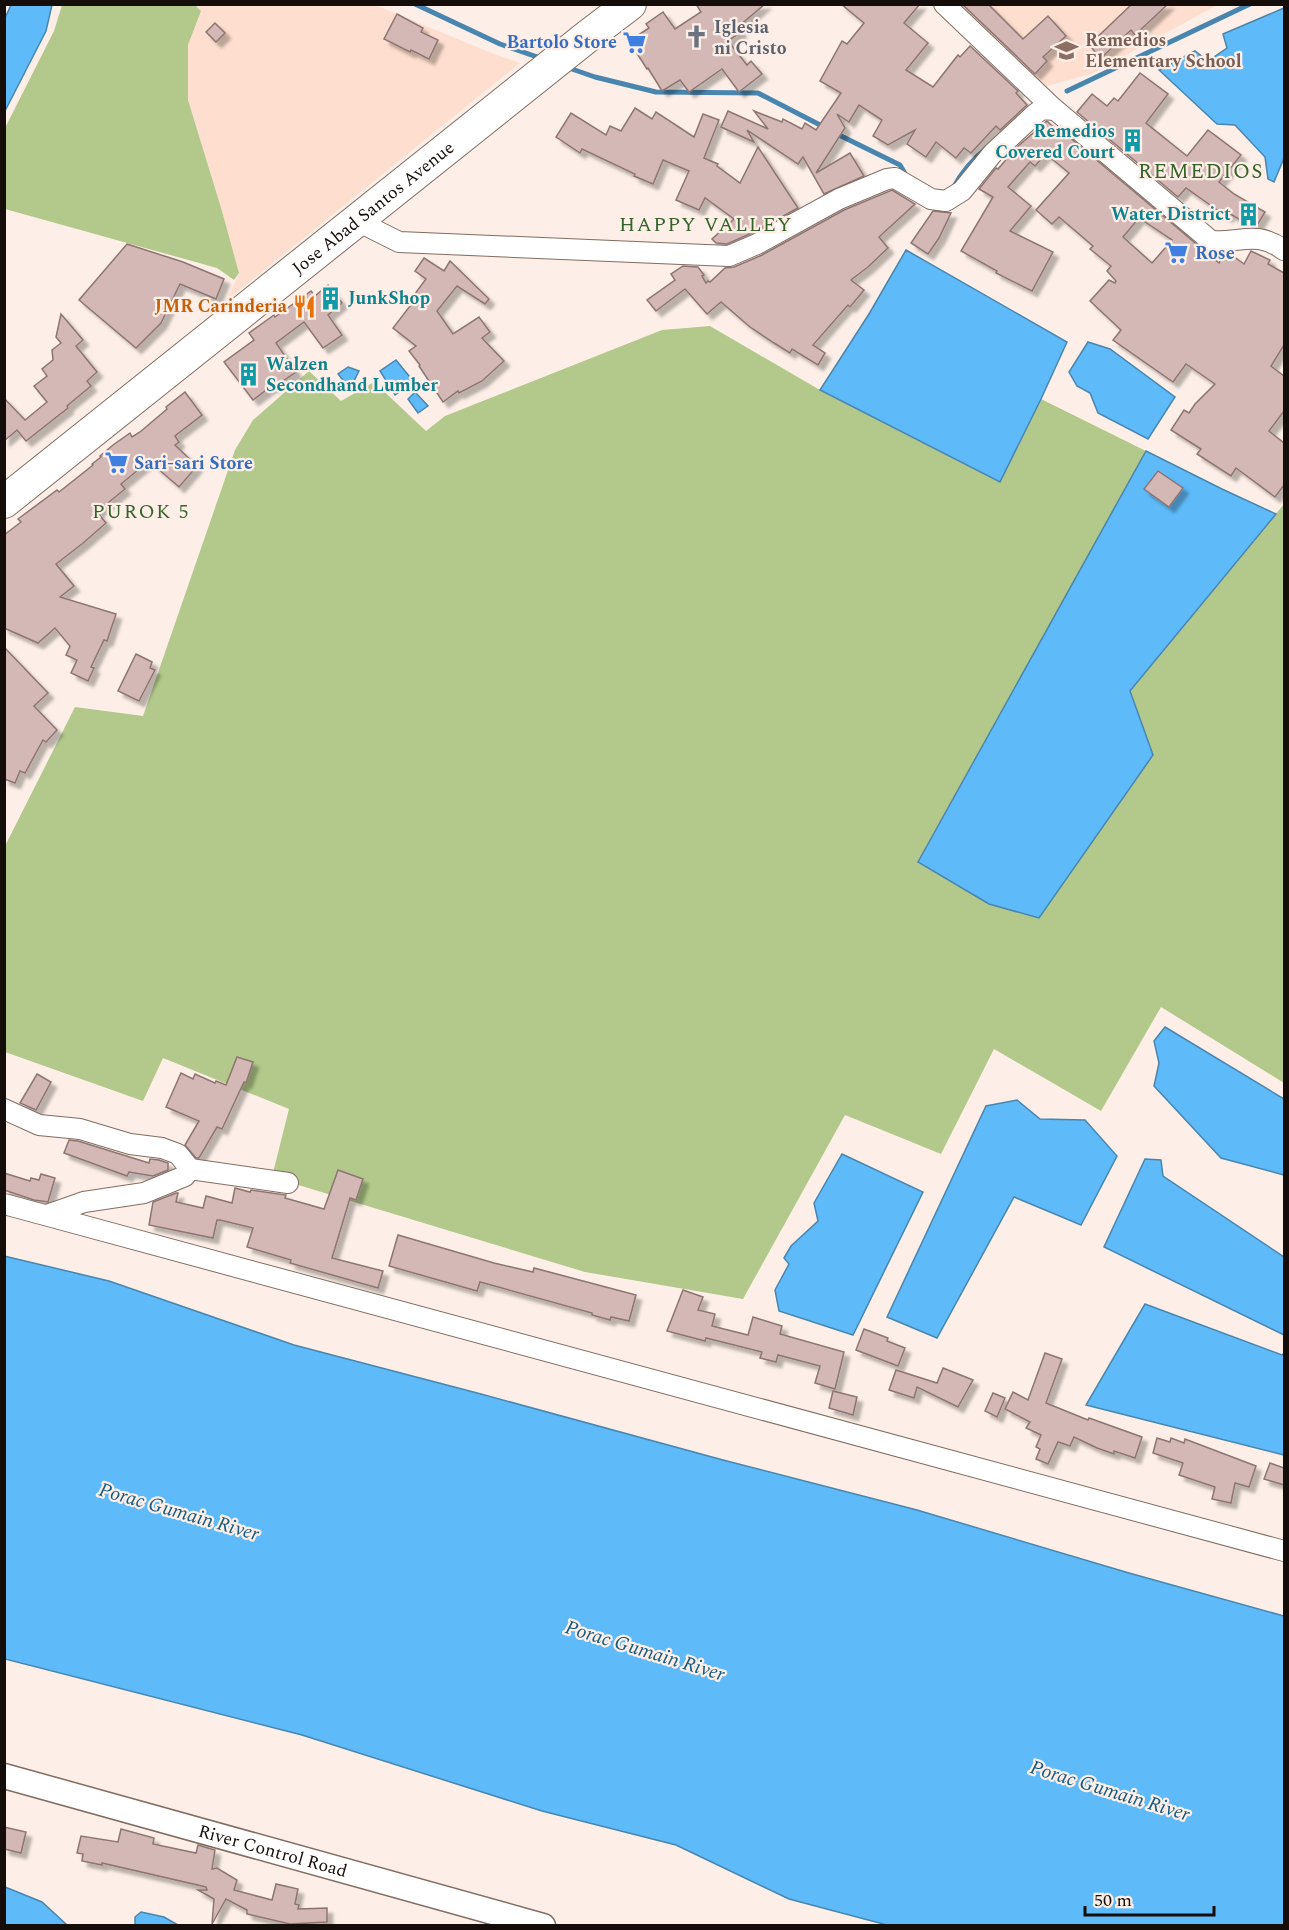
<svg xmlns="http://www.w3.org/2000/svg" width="1289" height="1930" viewBox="0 0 1289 1930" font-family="Spectral,serif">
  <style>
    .built { fill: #fedece }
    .green { fill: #b2c98b }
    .water { fill: #5ebaf8; stroke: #4886b0; stroke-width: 1.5 }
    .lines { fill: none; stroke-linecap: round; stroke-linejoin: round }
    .stream { stroke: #4886b0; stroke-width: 5 }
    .building { fill: #d3b8b5; stroke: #8e7572; stroke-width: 1.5; fill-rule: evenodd; filter: url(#shadow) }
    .minor-casing { stroke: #826c61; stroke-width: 22 }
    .tertiary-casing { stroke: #826c61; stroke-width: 27 }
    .trunk-casing { stroke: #826c61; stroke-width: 34 }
    .minor { stroke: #fff; stroke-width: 20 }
    .tertiary { stroke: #fff; stroke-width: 24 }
    .trunk { stroke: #fff; stroke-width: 32 }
    .labels { text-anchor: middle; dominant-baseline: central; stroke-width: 4.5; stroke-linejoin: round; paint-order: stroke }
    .worship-label { font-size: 18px; font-weight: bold; fill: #5b616d; stroke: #fdefe7; text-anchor: start }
    .education-label { font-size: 18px; font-weight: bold; fill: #785e54; stroke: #fdefe7; text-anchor: start }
    .shop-label { font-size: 18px; font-weight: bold; fill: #366cbe; stroke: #fdefe7; text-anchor: start }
    .culture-label { font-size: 18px; font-weight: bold; fill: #0d838f; stroke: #fdefe7; text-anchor: end }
    .street-label { font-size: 18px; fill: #150d09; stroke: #fdefe7 }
    .food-label { font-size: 18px; font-weight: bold; fill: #c56008; stroke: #fdefe7; text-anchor: end }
    .neighbourhood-label { font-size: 20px; letter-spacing: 1.5px; fill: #346229; stroke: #fdefe7 }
    .water-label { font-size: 20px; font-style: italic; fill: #155a82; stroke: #fdefe7 }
    .quarter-label { font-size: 21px; letter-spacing: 1.5px; fill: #346229; stroke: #fdefe7 }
  </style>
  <defs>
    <filter id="shadow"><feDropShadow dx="5.5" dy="5.5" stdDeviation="1.5" flood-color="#0004"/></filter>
  </defs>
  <rect width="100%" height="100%" fill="#fdefe7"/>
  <g class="built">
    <path d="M955 4 1217 5 1093 73 1041 88Z"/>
    <path d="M195 5H375L494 54 520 63 227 300 239 273 222 211 188 100V45L201 11Z"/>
  </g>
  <g class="green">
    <path d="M62 5H195L201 11 188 45V100L222 211 239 273 234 280 217 268 5 209V128L54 31Z"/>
    <path d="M710 326 820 390 999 482 1041 399 1146 451 918 861 989 904 1153 755 1130 692 1284 504V1083L1161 1007 1101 1111 994 1049 941 1154 845 1115 743 1299 585 1272 272 1177 289 1109 163 1058 143 1101 5 1052V846L75 707 143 716 235 450 253 420 309 371 341 401 374 382 426 431 445 416 662 330Z"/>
  </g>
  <g class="water">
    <path d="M11 5H52L46 31 5 111V18Z"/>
    <path d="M1284 8V158L1274 182 1268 179 1265 157 1235 125 1217 124 1159 70 1195 51 1208 61 1227 48 1223 34Z"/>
    <path d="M906 250 1067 342 1041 399 1000 482 820 390 869 314Z"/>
    <path d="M1088 342 1110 349 1175 397 1148 439 1098 413 1090 393 1077 386 1069 372Z"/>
    <path d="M396 360 414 382 395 395 380 371Z"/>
    <path d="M348 367 359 371 350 389 338 374Z"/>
    <path d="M415 392 428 406 418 413 408 399Z"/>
    <path d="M1146 451 1222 489 1276 514 1130 691 1153 755 1039 918 989 904 918 862Z"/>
    <path d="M1165 1027 1284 1099V1175L1221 1158 1154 1086 1159 1063 1154 1041Z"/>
    <path d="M1017 1100 1040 1119 1085 1120 1117 1156 1081 1225 1014 1197 937 1338 887 1317 986 1106Z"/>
    <path d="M842 1154 923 1192 853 1335 779 1311 775 1290 789 1264 784 1258 791 1246 818 1221 814 1203Z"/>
    <path d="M1145 1159 1161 1160 1163 1176 1284 1257V1335L1104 1247Z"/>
    <path d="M4 1256 109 1281 294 1345 481 1394 723 1460 917 1510 1129 1573 1284 1616V1925H887L789 1899 676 1845 542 1811 302 1735 5 1659Z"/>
    <path d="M1145 1304 1282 1355 1284 1353V1455L1086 1405Z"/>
    <path d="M5 1887 42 1902 67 1925H5Z"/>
    <path d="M141 1912 164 1917 178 1925H135V1917Z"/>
  </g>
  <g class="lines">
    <g class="stream">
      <path d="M415 4 500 44 543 59"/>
      <path d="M566 67 595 77 656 92 758 93 824 127"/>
      <path d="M1067 91 1250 4"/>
      <path d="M835 133 900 165 907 177"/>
      <path d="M952 190C961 173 971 160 986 149"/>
    </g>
  </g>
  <g class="building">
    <path d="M696 4H765L738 27 741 32 728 41 747 65 751 61 762 74 739 92 722 69 689 92 680 80 662 91 648 68 647 69 629 41 649 28 646 24 663 12 675 29 701 12Z"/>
    <path d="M841 4H920L904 23 928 43 906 70 933 87 958 55 960 57 970 46 1018 91 1016 93 1027 105 1000 130 996 126 971 153 964 148 956 158 936 142 926 157 907 144 915 130 888 145 873 136 882 120 859 105 849 122 837 114 845 128 816 173 850 153 864 176 824 194 803 157 798 164 747 130 754 142 721 127 728 111 768 129 754 111 782 122 783 119 802 129 805 123 816 130 841 93 820 81 842 41 847 44 864 23Z"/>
    <path d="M962 4H988L1023 39 1048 16 1066 36 1043 57 1047 61 1035 74Z"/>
    <path d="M1132 4H1168L1135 35 1131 30 1101 58 1089 45Z"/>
    <path d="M397 14 423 28 421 32 438 40 429 59 411 50 410 52 384 39Z"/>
    <path d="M215 23 225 33 216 42 206 32Z"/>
    <path d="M1140 73 1168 94 1146 123 1187 156 1208 130 1241 155 1219 182 1234 194 1265 212 1256 227H1252L1229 213 1227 217 1186 188 1178 197 1077 112 1092 94 1107 106 1114 98 1118 101Z"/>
    <path d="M635 108 652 119 656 112 694 137 703 114 719 120 704 158 718 164 717 166 740 183 758 147 798 208 752 233 727 244 716 243 712 239 734 219 705 198 699 210 676 200 689 171 663 160 653 184 634 176 635 174 582 149 580 153 556 137 571 113 606 135 610 126 621 131Z"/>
    <path d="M1047 121 1060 133 1062 131 1219 263 1226 253H1229L1244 264 1251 251 1270 260 1268 264 1284 273V345L1271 366 1284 376V411L1269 431 1284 443V485L1275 497 1236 468 1231 476 1197 454 1201 449 1171 430 1184 410 1189 413 1195 404 1215 384 1186 364 1173 382 1113 340 1121 330 1090 301 1109 280 1115 283 1116 281 1107 271 1111 266 1090 249 1093 246 1059 217 1052 224 1036 210 1069 173 1046 154 1035 166 1030 162 1008 187 1031 206 1010 231 1053 252 1032 291 996 273 997 271 961 251 993 197 979 189 996 168 998 169 1017 147ZM1139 218 1172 240 1152 263 1123 237Z"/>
    <path d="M892 190 915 204 879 237 888 248 868 267 851 280 864 290 850 307 848 305 813 345 825 353 818 365 792 349 790 353 774 343 750 327 721 302 707 314 685 289 656 311 647 300 675 280 671 274 683 266 698 267 704 275 702 276 706 283 708 281 710 282 725 268 734 267 762 255 844 210Z"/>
    <path d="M933 211 951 213 939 238 928 254 911 243Z"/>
    <path d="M127 244 183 262 224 279 216 299 180 284 161 323 136 348 79 300Z"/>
    <path d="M424 258 444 271 450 261 489 299 485 304 457 286 437 311 453 334 479 317 490 332 482 338 504 361 482 381 459 393 458 391 443 402 419 366 420 365 409 351 416 346 393 328 417 297 414 295 426 279 415 271Z"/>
    <path d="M328 285 342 303 328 315 342 335 323 348 304 322 276 343 296 372 274 387 273 385 253 400 224 362 254 340 249 333 274 315 275 317 311 291 315 296Z"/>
    <path d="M61 314 83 340 76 346 97 372 87 381 91 386 67 406 68 408 26 441 17 430 4 441V398L25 420 47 402 34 386 47 376 42 369 53 360 52 350 61 343 56 337Z"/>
    <path d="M185 392 202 415 175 436 179 442 175 445 197 466 179 487 149 461 121 484 125 489 97 512 106 523 82 544 56 564 74 586 60 597 116 614 107 641 104 640 91 667 94 668 88 681 71 673 77 660 66 655 70 646 55 628 38 643 4 628V535L21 522 18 519 57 490 59 492 93 465 92 464 101 457 100 456 113 445 130 433 132 437 140 432 167 409 166 407Z"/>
    <path d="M1158 471 1183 488 1169 507 1144 489Z"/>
    <path d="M4 647 48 693 34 706 57 730 46 742 43 740 25 773 20 771 15 783 4 779Z"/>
    <path d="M136 654 152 662 150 668 155 670 139 701 118 691Z"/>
    <path d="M237 1057 253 1062 246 1083 244 1082 222 1129 217 1127 199 1158H196L185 1145 199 1121 166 1107 181 1073 193 1079 195 1074 215 1083 216 1081 226 1085Z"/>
    <path d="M37 1074 51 1082 36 1110 20 1103Z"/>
    <path d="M69 1140 78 1141 149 1163 150 1159 159 1160 168 1163V1170L153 1176 129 1172 127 1176 64 1153Z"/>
    <path d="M338 1170 363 1179 356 1200 350 1198 332 1258 383 1271 378 1288 290 1263 291 1260 247 1247 253 1228 220 1220H217L213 1238 149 1225 153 1202 176 1193H178L176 1202 203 1208 206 1196 232 1203 235 1188 250 1192 251 1190 286 1195 285 1198 324 1209Z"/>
    <path d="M4 1173 30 1181 31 1178 39 1180 41 1174 55 1178 48 1202 34 1200 4 1190Z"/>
    <path d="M398 1235 494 1263 533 1272 534 1268 636 1295 629 1321 611 1317 610 1320 592 1315V1313L480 1282 477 1291 389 1266Z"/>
    <path d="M683 1290 703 1297 698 1310 715 1314 712 1326 748 1335 753 1317 782 1326 780 1334 844 1352 835 1389 815 1383 820 1366 778 1355 776 1362 760 1358 762 1352 706 1338 705 1341 667 1331Z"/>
    <path d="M864 1329 888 1338 887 1341 905 1348 898 1366 856 1350Z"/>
    <path d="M1045 1353 1062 1359 1046 1403 1088 1420 1089 1418 1142 1437 1135 1458 1114 1451V1454L1097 1448 1074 1437 1070 1446 1058 1442 1048 1464 1036 1459 1040 1449 1036 1447 1041 1435 1026 1428 1030 1422 1005 1409 1013 1392 1028 1400Z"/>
    <path d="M943 1368 973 1380 958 1407 917 1387 914 1398 889 1390 896 1370 937 1383Z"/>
    <path d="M833 1391 857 1397 853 1415 829 1408Z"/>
    <path d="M993 1393 1005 1398 997 1417 985 1411Z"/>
    <path d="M1157 1438 1170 1442 1171 1438 1184 1443 1185 1439 1256 1466 1249 1487 1235 1483 1231 1503 1212 1499 1215 1487 1179 1475 1183 1463 1153 1453Z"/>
    <path d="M1270 1463 1284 1468V1485L1264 1479Z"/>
    <path d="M4 1827 26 1832 21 1853 4 1849Z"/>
    <path d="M121 1829 154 1838 153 1844 196 1853 198 1845 215 1850 212 1869 217 1868 237 1880 234 1890 272 1900 276 1884 298 1889 295 1904 299 1905 298 1909 327 1908V1922L290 1924 277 1921 247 1914V1910L226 1899 212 1924 214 1899 198 1890H207L206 1887 102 1863V1865L82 1861 83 1854 77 1853 81 1836 118 1842Z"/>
  </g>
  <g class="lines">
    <defs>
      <g id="minor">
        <path d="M944 4 1053 108 1211 241C1242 243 1256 230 1284 250"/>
        <path d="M357 221 399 242 729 256 757 244 839 199 887 179 895 178 931 199 946 201 962 191 993 153 1035 114 1042 109 1055 110"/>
        <path d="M4 1109 39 1125 80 1129 130 1144 162 1148 178 1154 190 1169"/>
        <path d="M4 1204 1284 1551"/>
        <path d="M47 1215 84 1202 144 1193 185 1176 190 1169 288 1183"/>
      </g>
      <g id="tertiary">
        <path id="s1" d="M4 1776 543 1926"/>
      </g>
      <g id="trunk">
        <path id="s2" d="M4 502 588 36 630 4"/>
      </g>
    </defs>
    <use href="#minor" class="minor-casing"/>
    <use href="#tertiary" class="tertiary-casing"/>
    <use href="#trunk" class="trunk-casing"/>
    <use href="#minor" class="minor"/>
    <use href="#tertiary" class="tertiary"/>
    <use href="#trunk" class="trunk"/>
  </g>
  <defs>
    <symbol id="church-bare" viewBox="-9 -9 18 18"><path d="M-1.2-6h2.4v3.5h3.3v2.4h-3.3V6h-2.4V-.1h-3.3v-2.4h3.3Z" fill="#6b7280" stroke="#fdefe7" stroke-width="2.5" paint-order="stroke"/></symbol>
    <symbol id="supermarket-bare" viewBox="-9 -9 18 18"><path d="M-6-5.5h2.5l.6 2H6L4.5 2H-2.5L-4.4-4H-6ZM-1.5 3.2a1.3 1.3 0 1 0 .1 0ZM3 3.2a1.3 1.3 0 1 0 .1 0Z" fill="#3f7fe0" stroke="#fdefe7" stroke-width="2.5" paint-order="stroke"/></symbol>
    <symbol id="school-bare" viewBox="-9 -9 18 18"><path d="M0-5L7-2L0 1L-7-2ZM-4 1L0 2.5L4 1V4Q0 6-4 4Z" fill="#8d6e63" stroke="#fdefe7" stroke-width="2.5" paint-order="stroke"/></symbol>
    <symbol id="building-bare" viewBox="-9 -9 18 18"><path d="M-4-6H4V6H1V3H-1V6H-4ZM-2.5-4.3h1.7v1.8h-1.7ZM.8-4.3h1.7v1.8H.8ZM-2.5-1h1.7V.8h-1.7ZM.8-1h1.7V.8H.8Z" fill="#0f9aa8" stroke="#fdefe7" stroke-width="2.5" paint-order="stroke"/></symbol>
    <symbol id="restaurant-bare" viewBox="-9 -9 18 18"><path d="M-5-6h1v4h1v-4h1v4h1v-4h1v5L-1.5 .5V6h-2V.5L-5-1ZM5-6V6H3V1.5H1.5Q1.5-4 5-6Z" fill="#e8710a" stroke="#fdefe7" stroke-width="2.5" paint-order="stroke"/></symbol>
  </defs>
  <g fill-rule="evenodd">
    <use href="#church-bare" x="680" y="20" width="33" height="33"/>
    <use href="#supermarket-bare" x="618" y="26" width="33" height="33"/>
    <use href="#school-bare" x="1050" y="34" width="33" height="33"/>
    <use href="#building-bare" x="1116" y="124" width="33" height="33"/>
    <use href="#building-bare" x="1232" y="198" width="33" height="33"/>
    <use href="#supermarket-bare" x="1160" y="236" width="33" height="33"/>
    <use href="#building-bare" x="314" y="282" width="33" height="33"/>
    <use href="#restaurant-bare" x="288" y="290" width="33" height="33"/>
    <use href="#building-bare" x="232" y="358" width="33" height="33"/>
    <use href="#supermarket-bare" x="100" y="446" width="33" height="33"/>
  </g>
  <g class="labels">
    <g class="worship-label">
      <text x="714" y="27">Iglesia<tspan x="714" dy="21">ni Cristo</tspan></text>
    </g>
    <g class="education-label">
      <text x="1085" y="40">Remedios<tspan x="1085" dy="21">Elementary School</tspan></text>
    </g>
    <g class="shop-label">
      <text x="617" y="42" text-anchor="end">Bartolo Store</text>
      <text x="1195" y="253">Rose</text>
      <text x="134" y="463">Sari-sari Store</text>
    </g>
    <g class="culture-label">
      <text x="1115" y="131">Remedios<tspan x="1115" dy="21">Covered Court</tspan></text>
      <text x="1231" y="214">Water District</text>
      <text x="348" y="298" text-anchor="start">JunkShop</text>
      <text x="266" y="364" text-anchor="start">Walzen<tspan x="266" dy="21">Secondhand Lumber</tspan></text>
    </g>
    <g class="street-label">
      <text stroke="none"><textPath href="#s2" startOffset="472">Jose Abad Santos Avenue</textPath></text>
      <text stroke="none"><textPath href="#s1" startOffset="279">River Control Road</textPath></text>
    </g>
    <g class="food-label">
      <text x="287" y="306">JMR Carinderia</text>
    </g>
    <g class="neighbourhood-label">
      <text x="706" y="225">HAPPY VALLEY</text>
      <text x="141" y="512">PUROK 5</text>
    </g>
    <g class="water-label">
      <text transform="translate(179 1512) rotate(16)">Porac Gumain River</text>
      <text transform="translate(645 1651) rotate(17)">Porac Gumain River</text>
      <text transform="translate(1110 1791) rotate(17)">Porac Gumain River</text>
    </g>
    <g class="quarter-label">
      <text x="1201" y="172">REMEDIOS</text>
    </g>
  </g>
  <rect width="1289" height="1930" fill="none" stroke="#150d09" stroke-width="12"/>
  <path d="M1085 1906v9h129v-9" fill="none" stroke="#150d09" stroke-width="3"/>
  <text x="1094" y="1906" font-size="18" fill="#150d09" stroke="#fdefe7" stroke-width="4.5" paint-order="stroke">50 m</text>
</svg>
